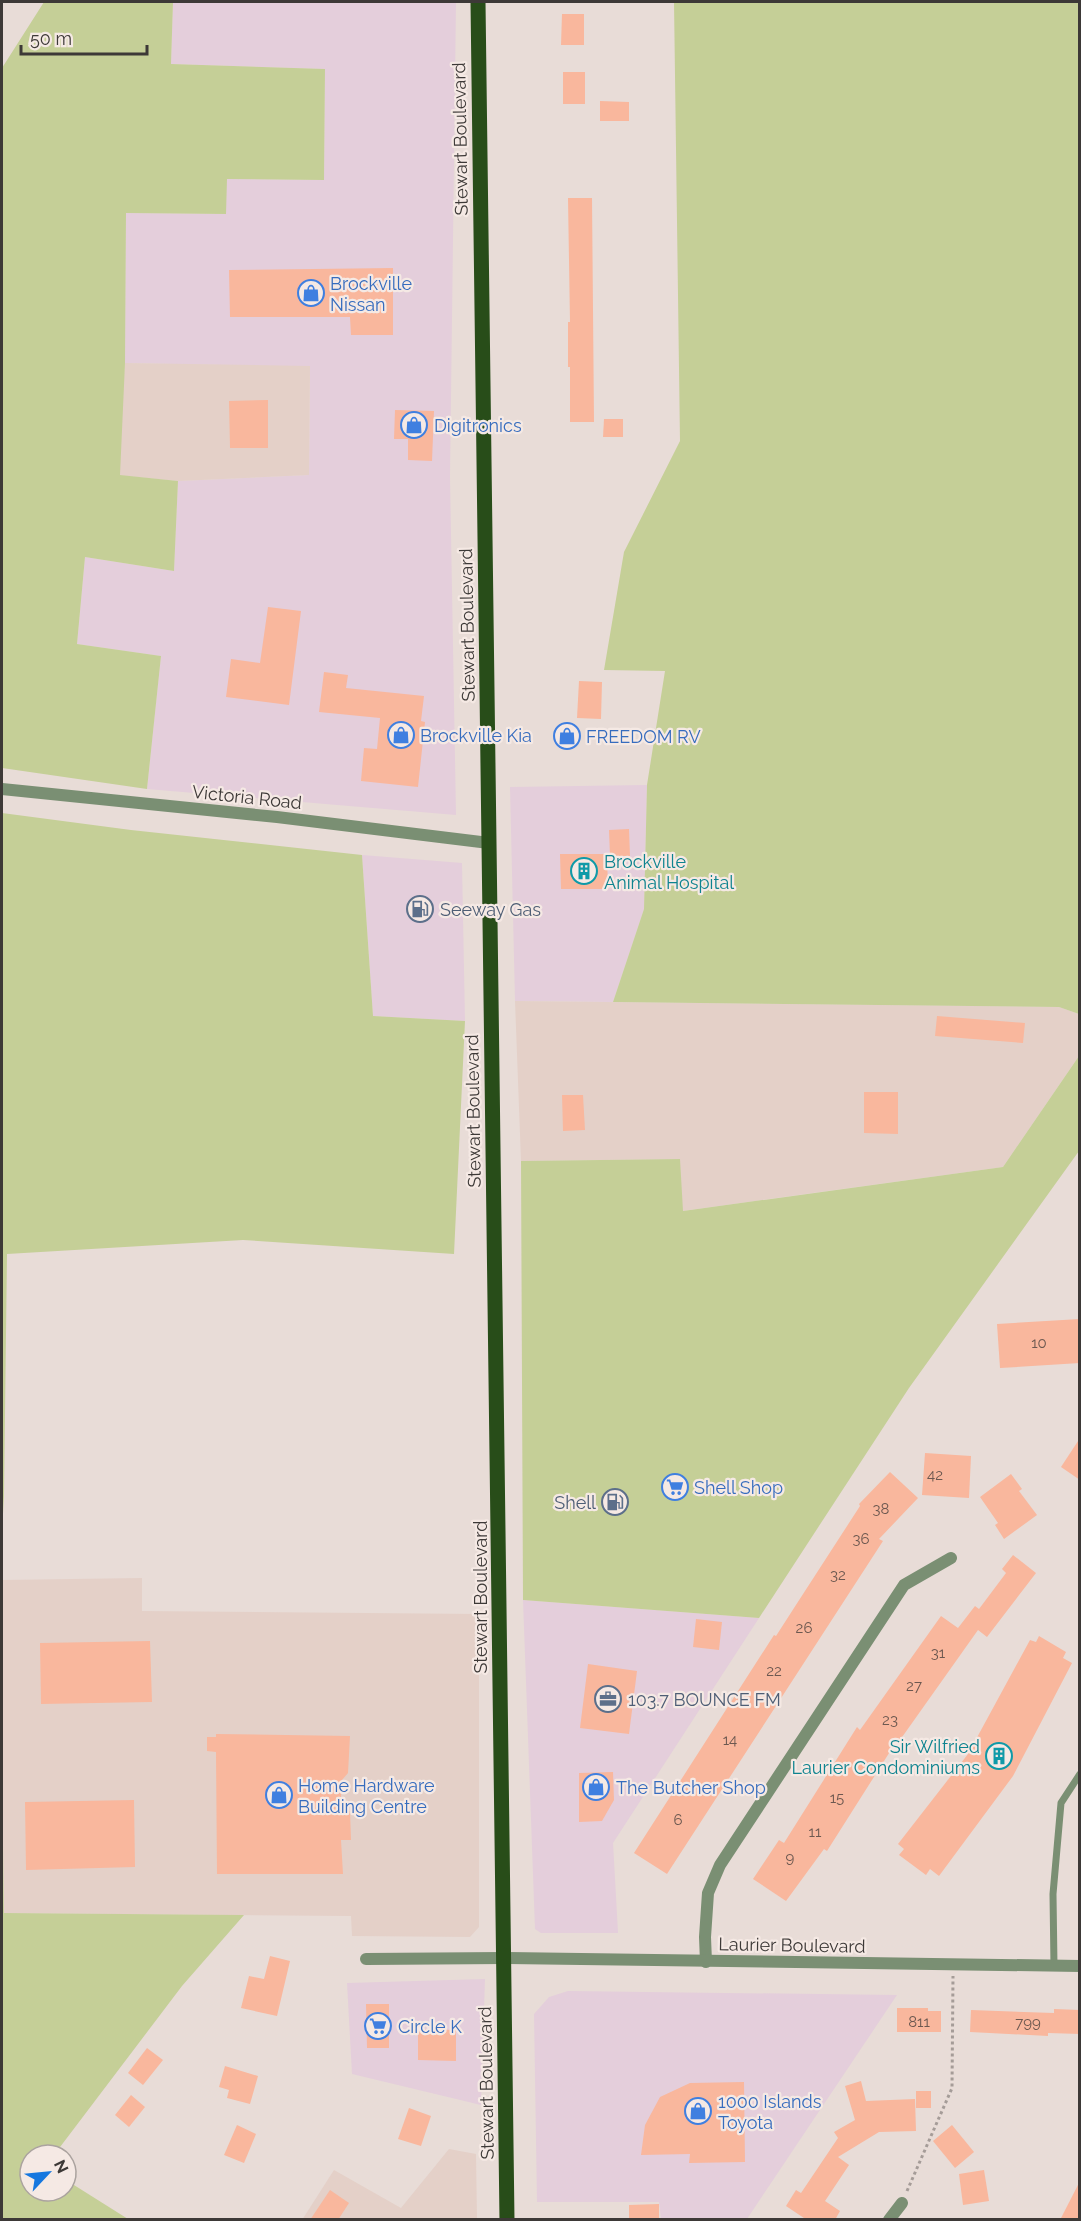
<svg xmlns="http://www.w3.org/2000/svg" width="1081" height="2221" viewBox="0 0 1081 2221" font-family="Raleway,sans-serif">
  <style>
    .commercial { fill: #e4cedb }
    .built { fill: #e4d0c8 }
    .green { fill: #c5cf97 }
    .building { fill: #f9b79d }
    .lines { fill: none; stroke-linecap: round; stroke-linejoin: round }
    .path { stroke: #a59c98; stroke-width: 3; stroke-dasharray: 3 3; stroke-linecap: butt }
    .service { stroke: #7a8f73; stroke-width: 7 }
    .minor { stroke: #7a8f73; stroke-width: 12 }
    .tertiary { stroke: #7a8f73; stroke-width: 12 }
    .primary { stroke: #284d19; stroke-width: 15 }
    .labels { text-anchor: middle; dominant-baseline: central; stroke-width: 4.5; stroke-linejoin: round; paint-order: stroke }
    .number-label { font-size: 15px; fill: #6c5850 }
    .street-label { font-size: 18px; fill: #3d3937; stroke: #f5e9e4 }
    .shop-label { font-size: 18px; fill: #366cbe; stroke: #f5e9e4; text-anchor: start }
    .culture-label { font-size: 18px; fill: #0d838f; stroke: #f5e9e4; text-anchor: start }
    .service-label { font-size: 18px; fill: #4e5e75; stroke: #f5e9e4; text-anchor: start }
  </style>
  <rect width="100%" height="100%" fill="#e8dcd7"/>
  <g class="commercial">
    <path d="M173 2H456L450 477 456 815 147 789 161 656 77 644 85 557 174 571 178 481 309 475 310 367 125 363 126 213 226 214V179L324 180 325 69 171 64Z"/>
    <path d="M647 785 644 909 613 1002 515 1001 510 787Z"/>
    <path d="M362 855 462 863 465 1021 373 1016Z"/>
    <path d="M523 1600 759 1618 613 1843 618 1933H541L535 1929Z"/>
    <path d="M485 1979 481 2105 352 2074 347 1983Z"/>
    <path d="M568 1991 897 1995 747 2219H661L659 2202H537L534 2014 549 1997Z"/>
  </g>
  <g class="built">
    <path d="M125 363 310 366 309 475 178 481 115 475Z"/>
    <path d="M515 1001 1059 1007 1079 1014V1056L1003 1167 682 1211 679 1159 521 1161Z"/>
    <path d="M142 1578V1611L479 1614V1927L470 1937 352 1936 351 1916 4 1913 2 1777V1580Z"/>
    <path d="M449 2149 476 2154 477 2219 302 2220 334 2170 401 2208Z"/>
  </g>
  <g class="green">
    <path d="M44 2H173L171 64 325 69 324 180 227 179 226 214 126 213 125 363 120 475 178 481 174 571 85 557 77 644 161 656 147 789 2 768V68Z"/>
    <path d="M674 2H1079V1014L1059 1007 613 1002 644 909 647 785 665 671 604 670 624 552 680 441Z"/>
    <path d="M2 813 131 830 362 855 373 1016 465 1021 454 1254 243 1240 7 1254 4 1496 2 1532Z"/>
    <path d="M1079 1056V1151L909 1388 759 1618 523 1600 521 1161 680 1159 683 1211 1003 1167Z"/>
    <path d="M2 1777 4 1913 244 1915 182 1986 54 2155H30V2191H66V2180L128 2219H2Z"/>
  </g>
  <g class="building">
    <path d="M562 14H584V45H561Z"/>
    <rect x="563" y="72" width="22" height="32"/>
    <path d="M600 101 629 102V121H600Z"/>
    <path d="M568 198H592L594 422H570V367H568V322H570Z"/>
    <path d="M393 268V335H351L350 317H230L229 270Z"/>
    <path d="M268 400V448H230L229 401Z"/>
    <path d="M395 410 434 411 432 461 408 460V439H394Z"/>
    <path d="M604 419H623V437H603Z"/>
    <path d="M268 607 301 611 289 705 226 697 231 659 260 663Z"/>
    <path d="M324 672 348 675 346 688 424 696 421 721 425 722 418 787 361 781 364 748 377 749 380 718 319 712Z"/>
    <path d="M579 681 602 682 601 719 577 718Z"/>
    <path d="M629 829 630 856H610L609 830Z"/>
    <path d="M560 854H607L608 889H561Z"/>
    <path d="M937 1016 1025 1023 1023 1043 935 1036Z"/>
    <path d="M864 1092H898V1134L864 1133Z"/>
    <path d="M562 1095H583L585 1130 563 1131Z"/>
    <path d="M1080 1319V1363L1000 1368 997 1324Z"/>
    <path d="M1080 1438V1480L1061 1467Z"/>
    <path d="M925 1453 971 1456 969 1498 922 1495Z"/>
    <path d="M890 1472 918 1498 879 1539 883 1541 667 1874 634 1853 774 1635 776 1636 794 1608 860 1506 859 1504Z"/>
    <path d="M1011 1474 1022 1489 1019 1491 1037 1515 1004 1539 995 1525 998 1523 980 1497Z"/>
    <path d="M1013 1555 1036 1573 987 1637 978 1630 900 1740 898 1739 827 1851 824 1849 786 1901 753 1879 779 1840 784 1843 857 1727 860 1730 941 1616 958 1628 975 1606 979 1609 1006 1573 1002 1569Z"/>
    <path d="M696 1619 722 1622 719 1650 693 1647Z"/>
    <path d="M1039 1636 1066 1652 1063 1658 1072 1663 1013 1776 939 1876 930 1869 926 1875 899 1855 904 1849 898 1844 968 1754 1030 1640 1036 1642Z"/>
    <path d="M150 1641 152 1702 41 1704 40 1643Z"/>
    <path d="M588 1664 637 1671 629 1734 580 1728Z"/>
    <path d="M216 1734 350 1736 348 1773 342 1780 340 1810 350 1811 351 1840H341L343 1874H217L216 1752 207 1751V1737H216Z"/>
    <path d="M613 1772 614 1800 602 1821 579 1822V1773Z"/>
    <path d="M134 1800 135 1867 26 1870 25 1802Z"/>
    <path d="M270 1956 290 1961 277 2016 241 2008 249 1976 264 1979Z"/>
    <path d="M366 2004H389V2048H367Z"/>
    <path d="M897 2008H928V2011H941V2032H897Z"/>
    <path d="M1054 2009 1080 2010V2034L1048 2033V2036L970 2032 971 2010 1054 2013Z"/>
    <path d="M418 2029 456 2030V2061L418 2060Z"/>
    <path d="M147 2048 163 2060 143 2085 128 2073Z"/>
    <path d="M225 2066 258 2076 250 2104 227 2098 229 2090 219 2087Z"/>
    <path d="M861 2081 866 2101 915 2099 916 2131 879 2132 838 2157 849 2165 825 2201 840 2211 835 2220H807L786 2206 796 2190 801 2193 838 2138 834 2132 855 2120 845 2086Z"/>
    <path d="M744 2082 745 2162 689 2163 690 2154 641 2155 645 2125 660 2097 690 2083Z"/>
    <rect x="916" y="2091" width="15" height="17"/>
    <path d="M131 2095 145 2107 129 2127 115 2115Z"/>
    <path d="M409 2108 431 2116 421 2146 398 2139Z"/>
    <path d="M237 2125 256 2134 244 2163 224 2155Z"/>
    <path d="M952 2125 974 2152 955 2168 933 2141Z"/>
    <path d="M984 2170 989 2201 963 2205 959 2174Z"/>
    <path d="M1080 2181V2220H1060Z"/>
    <path d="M330 2190 349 2203 338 2220H310Z"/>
    <path d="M659 2204V2220H629V2205Z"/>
  </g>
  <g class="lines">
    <path class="path" d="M907 2191 952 2088 953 1976"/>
    <path class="service" d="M1054 1966 1053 1894 1061 1803 1080 1774"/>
    <g class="minor">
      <path d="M2 789 277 817 489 843"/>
      <path d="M366 1959 504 1958"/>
      <path d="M706 1962 705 1937 708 1893 720 1865 904 1585 951 1558"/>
      <path d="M889 2220 902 2203"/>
    </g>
    <path class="tertiary" d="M504 1958 1080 1966"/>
    <path class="primary" d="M478 2 507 2220"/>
  </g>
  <defs>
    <symbol id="shop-ring" viewBox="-11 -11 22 22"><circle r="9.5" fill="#f5e9e4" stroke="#3f7fe0" stroke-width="1.5"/><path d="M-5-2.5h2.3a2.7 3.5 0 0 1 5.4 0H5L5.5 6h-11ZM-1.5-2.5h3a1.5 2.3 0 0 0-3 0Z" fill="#3f7fe0"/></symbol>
    <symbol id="building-ring" viewBox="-11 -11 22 22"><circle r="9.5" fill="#f5e9e4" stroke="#0f9aa8" stroke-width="1.5"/><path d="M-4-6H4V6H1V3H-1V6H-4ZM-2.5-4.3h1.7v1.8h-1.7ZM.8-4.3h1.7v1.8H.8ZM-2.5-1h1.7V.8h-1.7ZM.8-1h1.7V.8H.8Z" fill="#0f9aa8"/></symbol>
    <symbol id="fuel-ring" viewBox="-11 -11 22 22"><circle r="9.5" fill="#f5e9e4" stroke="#5c6f8a" stroke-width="1.5"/><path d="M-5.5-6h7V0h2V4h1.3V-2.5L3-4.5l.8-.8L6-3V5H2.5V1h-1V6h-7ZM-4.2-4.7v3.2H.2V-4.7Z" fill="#5c6f8a"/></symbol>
    <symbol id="supermarket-ring" viewBox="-11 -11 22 22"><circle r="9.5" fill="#f5e9e4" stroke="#3f7fe0" stroke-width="1.5"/><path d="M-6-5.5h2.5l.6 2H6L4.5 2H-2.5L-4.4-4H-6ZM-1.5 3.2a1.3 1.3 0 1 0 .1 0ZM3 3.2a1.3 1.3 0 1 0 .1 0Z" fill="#3f7fe0"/></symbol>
    <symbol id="office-ring" viewBox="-11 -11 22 22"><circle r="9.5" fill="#f5e9e4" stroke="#5c6f8a" stroke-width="1.5"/><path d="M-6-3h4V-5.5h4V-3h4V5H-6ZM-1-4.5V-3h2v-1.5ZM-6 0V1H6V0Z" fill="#5c6f8a"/></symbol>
  </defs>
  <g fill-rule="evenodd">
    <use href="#shop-ring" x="296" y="278" width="30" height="30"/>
    <use href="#shop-ring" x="399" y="410" width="30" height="30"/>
    <use href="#shop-ring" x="386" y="720" width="30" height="30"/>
    <use href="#shop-ring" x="552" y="721" width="30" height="30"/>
    <use href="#building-ring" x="569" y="856" width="30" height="30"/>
    <use href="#fuel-ring" x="405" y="894" width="30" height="30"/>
    <use href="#supermarket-ring" x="660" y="1472" width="30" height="30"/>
    <use href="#fuel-ring" x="600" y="1487" width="30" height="30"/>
    <use href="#office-ring" x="593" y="1684" width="30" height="30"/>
    <use href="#building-ring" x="984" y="1741" width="30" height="30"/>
    <use href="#shop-ring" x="581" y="1772" width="30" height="30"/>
    <use href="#shop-ring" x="264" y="1780" width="30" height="30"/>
    <use href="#supermarket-ring" x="363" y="2011" width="30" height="30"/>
    <use href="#shop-ring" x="683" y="2096" width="30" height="30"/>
  </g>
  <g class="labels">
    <g class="number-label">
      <text x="1039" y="1343">10</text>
      <text x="935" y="1475">42</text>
      <text x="881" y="1509">38</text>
      <text x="861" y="1539">36</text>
      <text x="838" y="1575">32</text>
      <text x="804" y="1628">26</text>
      <text x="938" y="1653">31</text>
      <text x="774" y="1671">22</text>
      <text x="914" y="1686">27</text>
      <text x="890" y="1720">23</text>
      <text x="730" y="1740">14</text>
      <text x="837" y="1798">15</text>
      <text x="678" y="1820">6</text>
      <text x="815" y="1832">11</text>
      <text x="790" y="1858">9</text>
      <text x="919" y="2022">811</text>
      <text x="1028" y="2023">799</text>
    </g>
    <g class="street-label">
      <text transform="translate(460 139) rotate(-91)">Stewart Boulevard</text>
      <text transform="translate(467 625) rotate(-91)">Stewart Boulevard</text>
      <text transform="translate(247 797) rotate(6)">Victoria Road</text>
      <text transform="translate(473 1111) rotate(-91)">Stewart Boulevard</text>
      <text transform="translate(480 1597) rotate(-90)">Stewart Boulevard</text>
      <text transform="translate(792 1945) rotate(1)">Laurier Boulevard</text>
      <text transform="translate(486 2083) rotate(-91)">Stewart Boulevard</text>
    </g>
    <g class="shop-label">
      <text x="330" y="283">Brockville<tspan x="330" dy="21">Nissan</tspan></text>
      <text x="434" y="425">Digitronics</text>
      <text x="420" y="735">Brockville Kia</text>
      <text x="586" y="736">FREEDOM RV</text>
      <text x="694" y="1487">Shell Shop</text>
      <text x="298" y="1785">Home Hardware<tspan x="298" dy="21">Building Centre</tspan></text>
      <text x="616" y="1787">The Butcher Shop</text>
      <text x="398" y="2026">Circle K</text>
      <text x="718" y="2101">1000 Islands<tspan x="718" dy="21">Toyota</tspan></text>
    </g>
    <g class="culture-label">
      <text x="604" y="861">Brockville<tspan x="604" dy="21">Animal Hospital</tspan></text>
      <text x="980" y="1746" text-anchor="end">Sir Wilfried<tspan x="980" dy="21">Laurier Condominiums</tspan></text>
    </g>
    <g class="service-label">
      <text x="440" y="909">Seeway Gas</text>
      <text x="596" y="1502" text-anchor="end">Shell</text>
      <text x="628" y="1699">103.7 BOUNCE FM</text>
    </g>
  </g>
  <rect width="1081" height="2221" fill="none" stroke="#3d3937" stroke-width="6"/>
  <g transform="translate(48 2173) rotate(64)"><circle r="28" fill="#f5e9e4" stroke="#aba39f" stroke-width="1.5"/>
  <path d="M0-4.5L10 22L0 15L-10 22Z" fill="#1677df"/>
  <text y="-9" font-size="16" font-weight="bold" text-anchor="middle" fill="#3d3937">N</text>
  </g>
  <path d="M21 45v9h126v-9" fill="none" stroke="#3d3937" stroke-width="3"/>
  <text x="30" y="45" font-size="18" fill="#3d3937" stroke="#f5e9e4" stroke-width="4.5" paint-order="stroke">50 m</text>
</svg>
